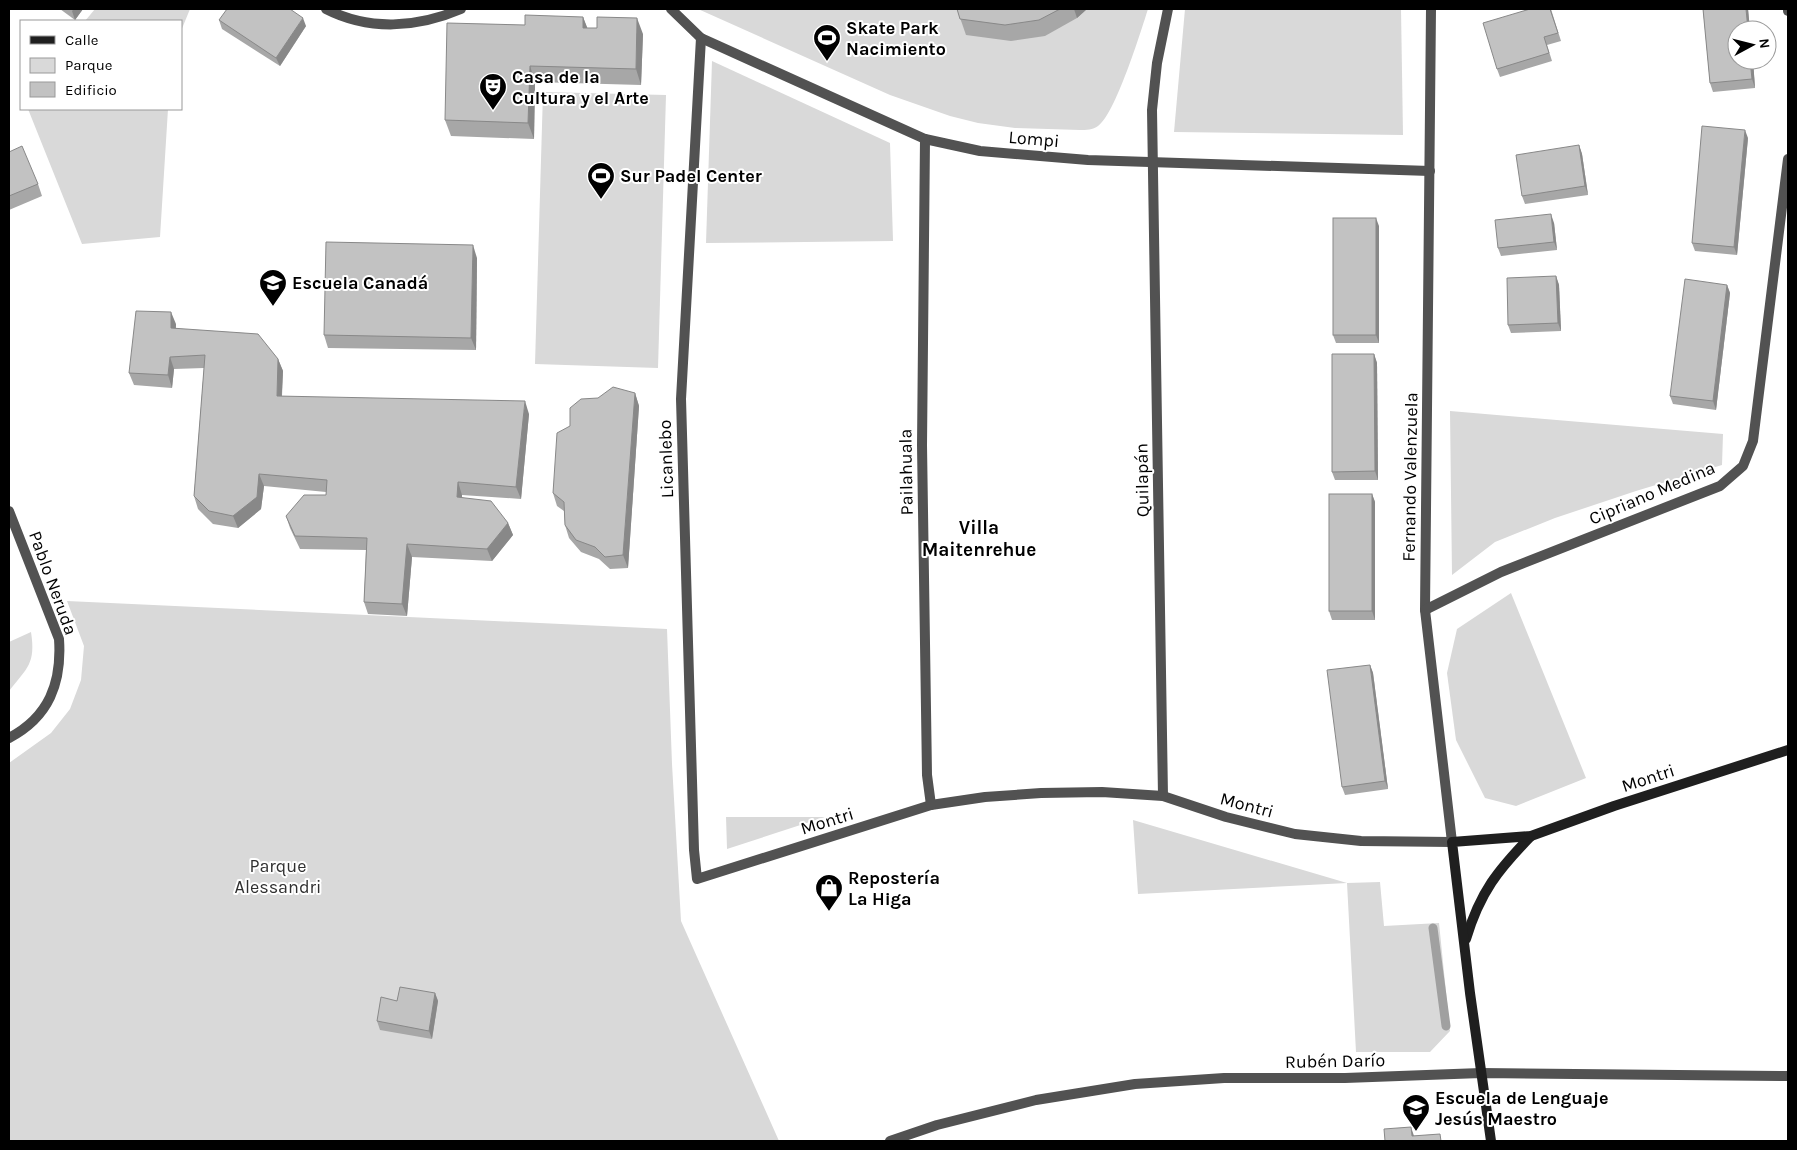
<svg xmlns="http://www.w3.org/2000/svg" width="1797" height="1150" viewBox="0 0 1797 1150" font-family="Karla,sans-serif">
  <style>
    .green { fill: #d9d9d9 }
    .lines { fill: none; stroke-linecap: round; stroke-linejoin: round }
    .stream { stroke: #a0a0a0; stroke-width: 9 }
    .street { stroke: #525252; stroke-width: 10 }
    .secondary { stroke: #1f1f1f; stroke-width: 10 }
    .wall { fill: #a7a7a7 }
    .shaded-wall { fill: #888 }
    .building { fill: #c2c2c2; stroke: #888 }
    .labels { text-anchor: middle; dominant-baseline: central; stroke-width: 4; stroke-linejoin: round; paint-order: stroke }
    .poi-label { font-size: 18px; font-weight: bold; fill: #000; stroke: #fff; text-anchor: start }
    .street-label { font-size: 18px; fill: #000; stroke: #fff }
    .park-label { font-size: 18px; fill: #303030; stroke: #fff }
    .neighbourhood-label { font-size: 19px; font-weight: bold; fill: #000; stroke: #fff }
  </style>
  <rect width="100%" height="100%" fill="#fff"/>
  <g class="green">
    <path d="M95 9H190L181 31V21H85Z"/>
    <path d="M698 9H1148C1141 31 1115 115 1098 126 1093 130 1086 130 1080 130L1015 128 978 123 950 116 890 95Z"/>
    <path d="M1185 9H1401L1403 135 1174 132Z"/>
    <path d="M712 61 890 143 893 241 706 243Z"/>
    <path d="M543 92 666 95 658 368 535 364Z"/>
    <path d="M28 109H168L160 237 82 244Z"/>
    <path d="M1450 411 1723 434 1722 465 1636 491 1555 518 1495 542 1452 575Z"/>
    <path d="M1511 593 1586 778 1516 806 1485 798 1456 740 1447 673 1457 629Z"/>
    <path d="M67 601 667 629 672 764 681 921 779 1141H9V763L51 733 70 709 81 680 84 646Z"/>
    <path d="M31 632C36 664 27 668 9 691V642Z"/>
    <path d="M726 817H825L727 849Z"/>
    <path d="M1133 820 1347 883 1380 882 1384 926 1439 923 1450 1031 1430 1052H1356L1347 883 1138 894Z"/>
  </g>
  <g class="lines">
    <path class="stream" d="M1433 928 1446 1026"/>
    <g class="street">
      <path d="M326 9C369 31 417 28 461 9"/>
      <path d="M671 9 701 38 925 139 980 151 1088 160 1430 171"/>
      <path d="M1788 9V11"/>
      <path d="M701 38 681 399 694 850 697 879 931 805 985 797 1041 793 1102 792 1163 796 1226 817 1295 834 1361 841 1452 842 1425 610 1431 9"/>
      <path d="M925 139 922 445 927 775 931 805"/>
      <path d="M9 511 59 639C62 683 49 717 9 738"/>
      <path d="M1425 610 1501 572 1720 486 1743 466 1753 441 1788 159"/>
      <path d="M1163 796 1152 110 1157 63 1168 9"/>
      <path d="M890 1141 937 1125 1036 1100 1135 1084 1224 1078H1345L1481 1073 1788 1076"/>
    </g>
    <g class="secondary">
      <path d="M1466 939C1480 892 1498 870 1531 836"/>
      <path d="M1491 1141 1470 993 1452 842 1531 836 1614 806 1788 750"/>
    </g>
  </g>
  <g class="wall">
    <path d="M60 9H83L75 20Z"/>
    <path d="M957 9H1087L1077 18 1045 36 1011 41 966 35Z"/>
    <path d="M1551 9 1561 41 1547 45 1552 61 1500 77 1497 69Z"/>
    <path d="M1703 9H1748L1750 30H1737V60H1753L1755 88 1713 92 1710 83Z"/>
    <path d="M583 17 587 28 643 34 641 85 535 82 534 139 451 136 445 120 525 25Z"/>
    <path d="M219 20 306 26 280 66 222 29Z"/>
    <path d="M1748 138 1737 255 1695 251 1692 243Z"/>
    <path d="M1579 145 1582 154 1588 195 1525 204 1522 196Z"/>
    <path d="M9 152 38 184 42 196 9 210Z"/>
    <path d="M1554 223 1557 250 1501 256 1498 248Z"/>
    <path d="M1379 226V343H1336L1333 335Z"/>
    <path d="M477 258 476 350 328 348 324 335Z"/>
    <path d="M1556 276 1559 285 1561 331 1511 333 1508 325Z"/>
    <path d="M1727 285 1730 293 1716 410 1673 404 1670 396Z"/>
    <path d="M176 324V328L278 359 283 371 282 396 529 414 521 499 462 495V497L508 523 513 535 492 561 412 557 407 616 368 614 364 602 366 550 300 549 290 528 286 516 326 495V492L264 486 261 509 238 528 213 524 198 509 194 496 204 368 174 369 172 388 134 385 129 373Z"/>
    <path d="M1374 354 1377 363 1378 480H1335L1332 472Z"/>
    <path d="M635 393 639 406 628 568 610 569 599 559 581 552 569 538 565 525 564 511 557 506 553 493 570 426 598 398Z"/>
    <path d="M1372 494 1375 502V620H1332L1329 611Z"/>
    <path d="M1370 665 1373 673 1388 789 1345 795 1342 787Z"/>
    <path d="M435 993 438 1001 432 1039 380 1030 377 1021 397 1001Z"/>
  </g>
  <g class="shaded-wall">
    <path d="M74 9H83L75 20 72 11Z"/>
    <path d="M1074 9H1087L1077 18Z"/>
    <path d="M1746 9H1748L1750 30H1748Z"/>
    <path d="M583 17 589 32 583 28Z"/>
    <path d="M303 18 306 26 280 66 276 58Z"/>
    <path d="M637 18 643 34 641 85 636 69Z"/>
    <path d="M1750 60H1753L1755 88 1752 79Z"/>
    <path d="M530 66 535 82 534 139 528 123Z"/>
    <path d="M1745 130 1748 138 1737 255 1734 247Z"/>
    <path d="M1579 145 1582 154 1588 195 1585 186Z"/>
    <path d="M1551 214 1554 223 1557 250 1554 242Z"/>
    <path d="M1376 218 1379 226V343L1376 335Z"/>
    <path d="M473 245 477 258 476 350 471 338Z"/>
    <path d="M1556 276 1559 285 1561 331 1558 323Z"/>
    <path d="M1727 285 1730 293 1716 410 1713 401Z"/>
    <path d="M171 312 176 324 175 340 171 328Z"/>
    <path d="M1374 354 1377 363 1378 480 1375 471Z"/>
    <path d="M170 357 174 369 172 388 168 375Z"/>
    <path d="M278 359 283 371 281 409 277 396Z"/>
    <path d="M635 393 639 406 628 568 623 555Z"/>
    <path d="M525 401 529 414 521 499 516 487Z"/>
    <path d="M259 474 264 486 261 509 238 528 233 516Z"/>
    <path d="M458 482 462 495 461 509 457 497Z"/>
    <path d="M1372 494 1375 502V620L1372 611Z"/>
    <path d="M508 523 513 535 492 561 487 549Z"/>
    <path d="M407 544 412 557 407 616 402 604Z"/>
    <path d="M1370 665 1373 673 1388 789 1385 781Z"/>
    <path d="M435 993 438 1001 432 1039 429 1031Z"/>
    <path d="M1411 1127 1415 1139 1412 1136Z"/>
  </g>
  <g class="building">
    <path d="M227 9H290L303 18 276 58 219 20Z"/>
    <path d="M957 9H1060L1039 20 1005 25 960 19Z"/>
    <path d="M1530 9H1550L1558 33 1544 37 1549 53 1497 69 1483 23Z"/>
    <path d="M1703 9H1746L1748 30H1737V60H1750L1752 79 1710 83Z"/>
    <path d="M525 15 583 17V28H597V17L637 18 636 69 530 66 528 123 445 120 447 23 525 25Z"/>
    <path d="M1702 126 1745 130 1734 247 1692 243Z"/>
    <path d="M1579 145 1585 186 1522 196 1516 155Z"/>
    <path d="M22 146 38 184 9 196V152Z"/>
    <path d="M1551 214 1554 242 1498 248 1495 220Z"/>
    <rect x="1333" y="218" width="43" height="117"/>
    <path d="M326 242 473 245 471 338 324 335Z"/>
    <path d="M1556 276 1558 323 1508 325 1507 278Z"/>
    <path d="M1685 279 1727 285 1713 401 1670 396Z"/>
    <path d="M136 311 171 312V328L258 334 278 359 277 396 525 401 516 487 458 482 457 497 491 501 508 523 487 549 407 544 402 604 364 602 367 538 295 536 286 516 304 495H326L327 480 259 474 257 497 233 516 209 511 194 496 205 355 170 357 168 375 129 373Z"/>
    <path d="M1332 354H1374L1375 471 1332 472Z"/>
    <path d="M613 387 635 393 623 555 605 557 595 547 576 540 565 525 564 502 553 493 557 433 570 426V408L581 399 598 398Z"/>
    <rect x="1329" y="494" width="43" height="117"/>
    <path d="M1370 665 1385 781 1342 787 1327 670Z"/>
    <path d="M400 987 435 993 429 1031 377 1021 381 997 397 1001Z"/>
    <path d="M1411 1127 1412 1136 1440 1134 1441 1141H1385L1384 1129Z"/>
  </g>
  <defs>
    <symbol id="stadium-pin" viewBox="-11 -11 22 30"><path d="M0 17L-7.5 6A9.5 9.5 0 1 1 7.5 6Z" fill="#000" stroke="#fff"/><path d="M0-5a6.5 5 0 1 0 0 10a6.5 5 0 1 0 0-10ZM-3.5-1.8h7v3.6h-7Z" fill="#fff"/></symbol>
    <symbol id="theatre-pin" viewBox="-11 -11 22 30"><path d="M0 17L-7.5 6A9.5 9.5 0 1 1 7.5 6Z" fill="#000" stroke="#fff"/><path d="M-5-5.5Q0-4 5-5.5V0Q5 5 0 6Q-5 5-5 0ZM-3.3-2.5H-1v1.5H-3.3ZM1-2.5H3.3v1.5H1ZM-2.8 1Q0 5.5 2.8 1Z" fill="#fff"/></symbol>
    <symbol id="school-pin" viewBox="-11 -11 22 30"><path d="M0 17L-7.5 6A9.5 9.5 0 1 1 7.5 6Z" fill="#000" stroke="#fff"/><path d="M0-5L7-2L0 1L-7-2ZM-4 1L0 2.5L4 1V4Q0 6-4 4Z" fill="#fff"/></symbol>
    <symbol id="shop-pin" viewBox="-11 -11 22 30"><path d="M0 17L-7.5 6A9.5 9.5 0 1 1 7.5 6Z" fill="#000" stroke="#fff"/><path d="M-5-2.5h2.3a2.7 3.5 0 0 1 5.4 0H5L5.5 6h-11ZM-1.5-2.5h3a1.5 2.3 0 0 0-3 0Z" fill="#fff"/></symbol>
  </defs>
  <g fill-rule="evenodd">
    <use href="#stadium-pin" x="811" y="22" width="32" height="43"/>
    <use href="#theatre-pin" x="477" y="71" width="32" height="43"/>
    <use href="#stadium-pin" x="585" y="160" width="32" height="43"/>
    <use href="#school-pin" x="257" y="267" width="32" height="43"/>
    <use href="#shop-pin" x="813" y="872" width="32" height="43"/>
    <use href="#school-pin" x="1400" y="1092" width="32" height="43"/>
  </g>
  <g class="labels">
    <g class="poi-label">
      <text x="846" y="28">Skate Park<tspan x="846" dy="21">Nacimiento</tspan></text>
      <text x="512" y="77">Casa de la<tspan x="512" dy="21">Cultura y el Arte</tspan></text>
      <text x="620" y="176">Sur Padel Center</text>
      <text x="292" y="283">Escuela Canadá</text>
      <text x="848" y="878">Repostería<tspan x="848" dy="21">La Higa</tspan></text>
      <text x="1435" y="1098">Escuela de Lenguaje<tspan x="1435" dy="21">Jesús Maestro</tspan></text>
    </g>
    <g class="street-label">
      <text transform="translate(1034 139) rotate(5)">Lompi</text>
      <text transform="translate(666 459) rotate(-92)">Licanlebo</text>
      <text transform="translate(906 472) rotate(-91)">Pailahuala</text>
      <text transform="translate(1410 477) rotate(-89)">Fernando Valenzuela</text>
      <text transform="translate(1142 480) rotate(-91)">Quilapán</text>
      <text transform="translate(1652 493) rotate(-23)">Cipriano Medina</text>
      <text transform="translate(53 583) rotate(70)">Pablo Neruda</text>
      <text transform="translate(1648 778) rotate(-18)">Montri</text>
      <text transform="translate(1247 805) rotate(15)">Montri</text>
      <text transform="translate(827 821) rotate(-17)">Montri</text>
      <text transform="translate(1335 1061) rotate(-1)">Rubén Darío</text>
    </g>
    <g class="park-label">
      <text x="278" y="866">Parque<tspan x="278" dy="21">Alessandri</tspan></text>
    </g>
    <g class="neighbourhood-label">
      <text x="979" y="528">Villa<tspan x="979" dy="22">Maitenrehue</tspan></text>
    </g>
  </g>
  <rect width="1797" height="1150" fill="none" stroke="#000000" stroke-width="20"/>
  <rect x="20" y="20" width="162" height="90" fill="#ffffff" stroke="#999999"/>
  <rect x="30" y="36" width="25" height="8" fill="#1f1f1f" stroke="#999999"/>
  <text x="65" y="45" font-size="15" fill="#000000">Calle</text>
  <rect x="30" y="58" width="25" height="15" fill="#d9d9d9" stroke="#999999"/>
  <text x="65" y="70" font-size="15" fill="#000000">Parque</text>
  <rect x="30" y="82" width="25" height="15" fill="#c2c2c2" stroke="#999999"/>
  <text x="65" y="95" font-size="15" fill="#000000">Edificio</text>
  <g transform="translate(1752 45) rotate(83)"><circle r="24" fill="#ffffff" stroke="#999999"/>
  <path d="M0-4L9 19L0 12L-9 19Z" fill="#000000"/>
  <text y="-8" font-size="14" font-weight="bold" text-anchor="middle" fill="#000000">N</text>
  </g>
</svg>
